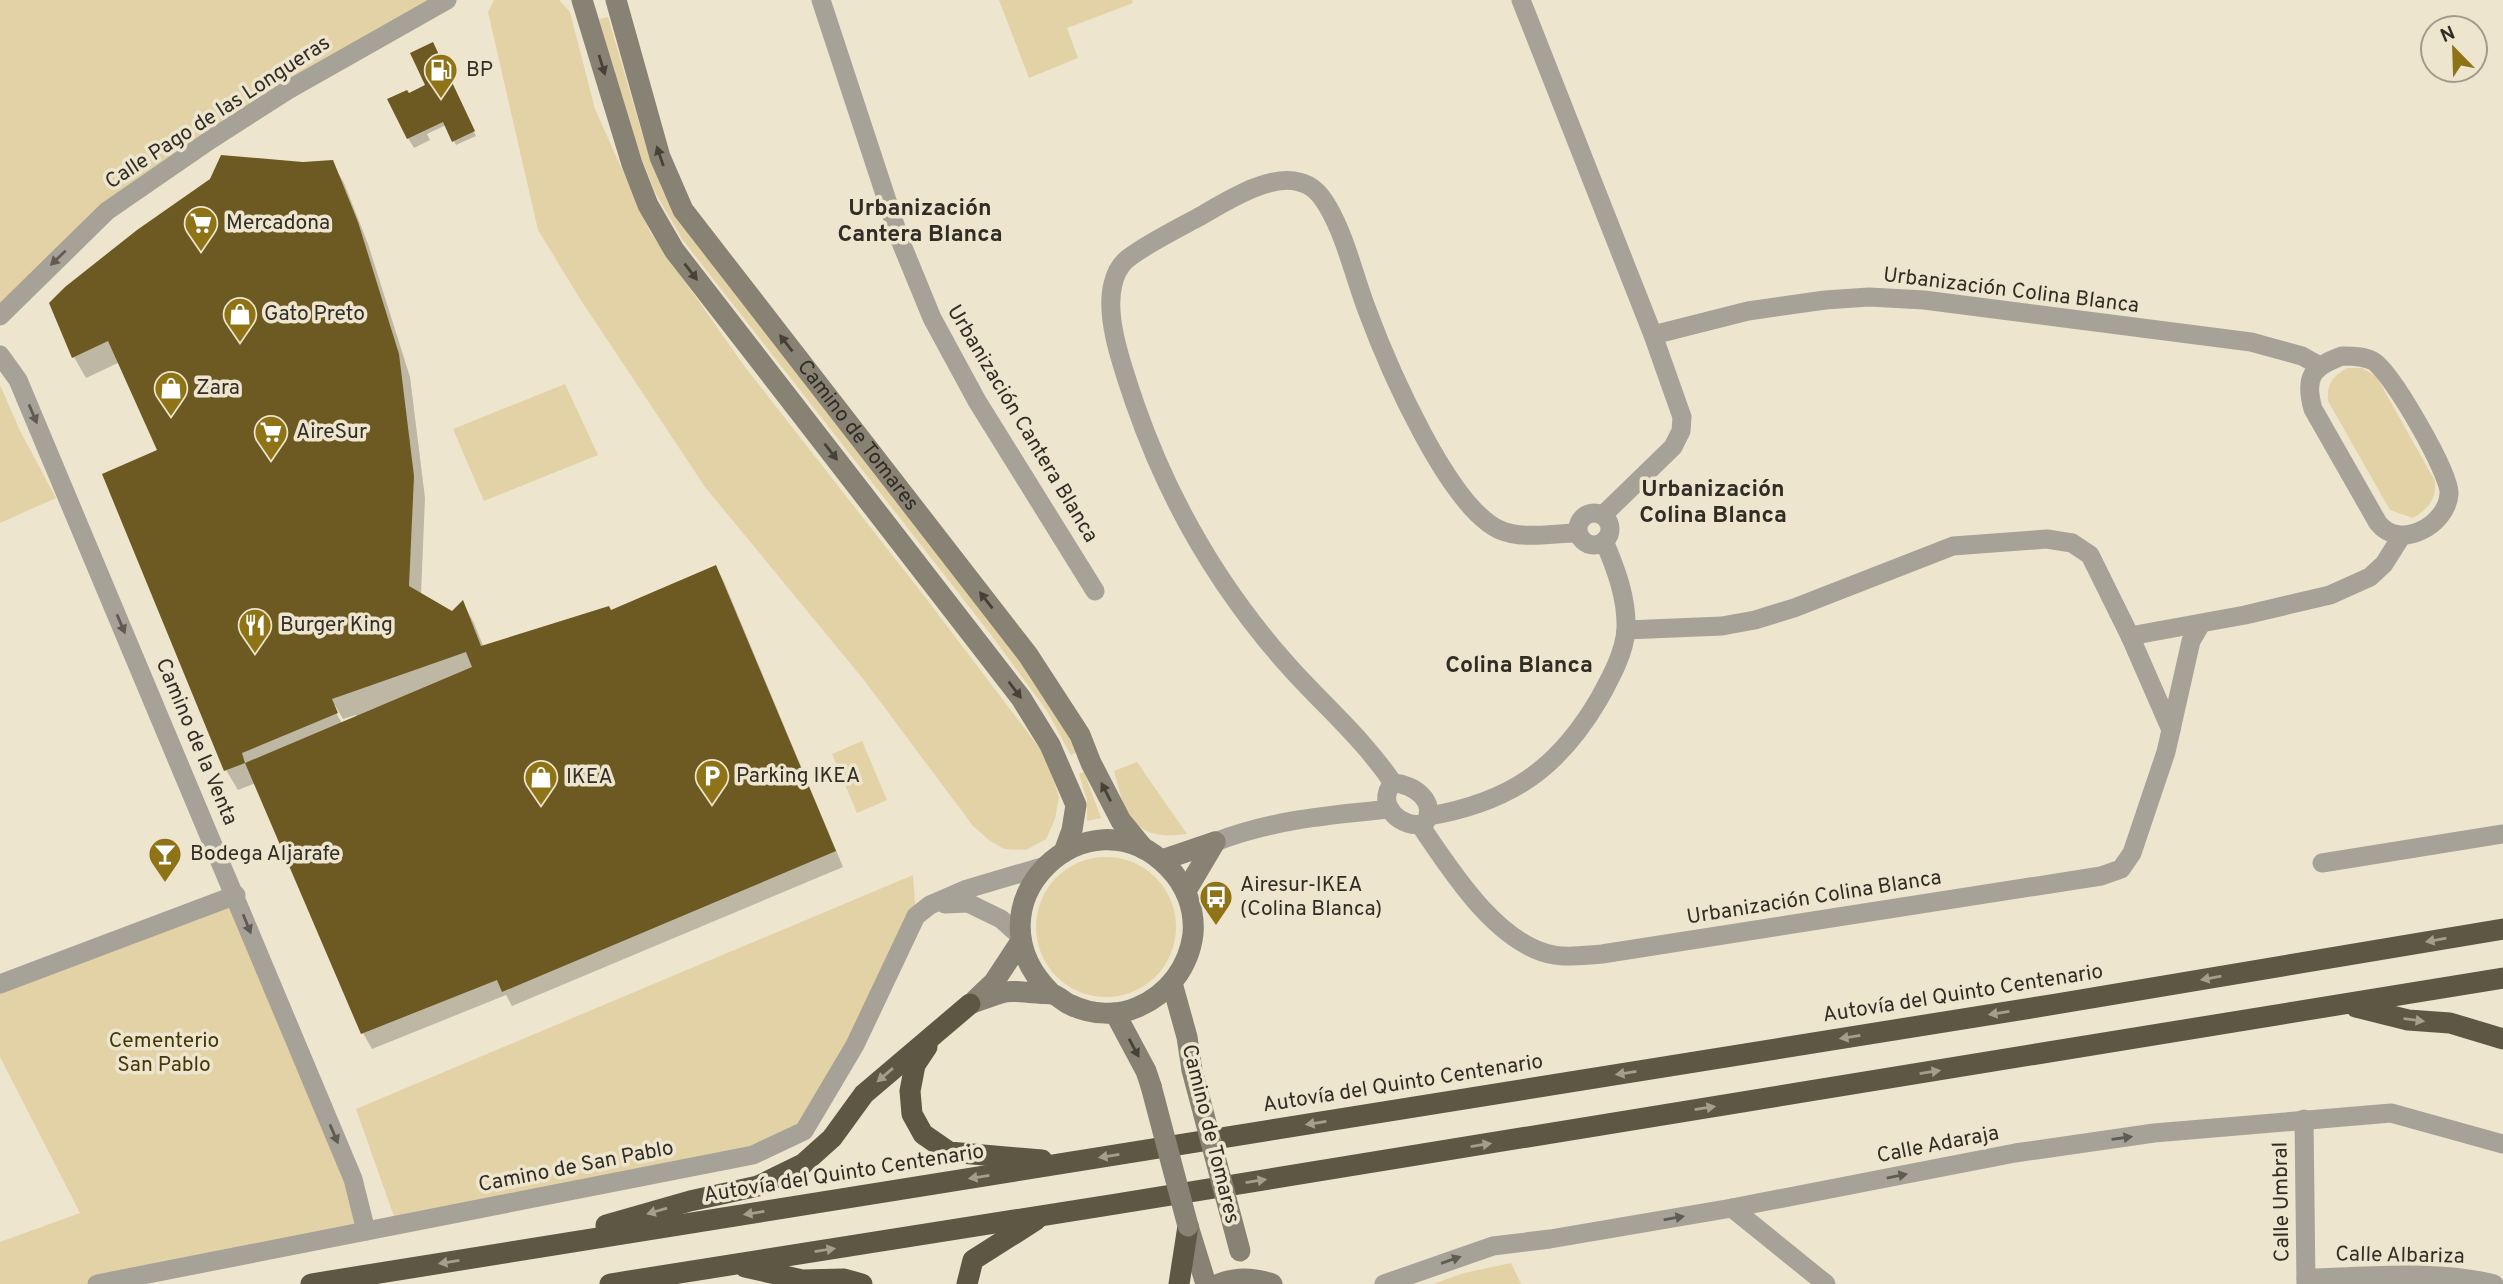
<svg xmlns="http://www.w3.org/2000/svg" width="2503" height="1284" viewBox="0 0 2503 1284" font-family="Overpass,sans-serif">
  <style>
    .green { fill: #e2d2a6 }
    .shadow { fill: #0003; fill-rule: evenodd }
    .building { fill: #6d5a22 }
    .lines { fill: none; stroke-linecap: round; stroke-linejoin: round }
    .street { stroke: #a6a298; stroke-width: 19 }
    .secondary { stroke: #878273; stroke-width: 21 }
    .highway { stroke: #5e5743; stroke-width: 21 }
    .secondary-bridge { stroke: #878273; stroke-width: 21 }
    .oneway { fill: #464238 }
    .oneway2 { fill: #605c53 }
    .oneway3 { fill: #a69e88 }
    .labels { text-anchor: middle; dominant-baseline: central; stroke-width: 7; stroke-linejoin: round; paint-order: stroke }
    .poi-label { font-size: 21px; fill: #312d25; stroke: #ede5ce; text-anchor: start }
    .street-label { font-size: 21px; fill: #312d25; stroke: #ede5ce }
    .park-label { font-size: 21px; fill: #453707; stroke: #ede5ce }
    .neighbourhood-label { font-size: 23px; font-weight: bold; fill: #312d25; stroke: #ede5ce }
  </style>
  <rect width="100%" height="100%" fill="#ede5ce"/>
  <g class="green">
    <path d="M0 0H447L107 211 0 315Z"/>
    <path d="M494 0H559L570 12 595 109 650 232 745 367 925 597 1047 758 1059 797 1055 819 1046 839 1026 850 1004 849 989 840 973 826 864 680 705 487 580 299 538 230 488 12Z"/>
    <path d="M999 0H1132L1133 3 1067 28 1078 58 1029 78Z"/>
    <path d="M608 17 644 140 663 192 701 248 1052 702 1077 752 1071 755 1047 711 992 636 682 239 655 192 637 147 599 19Z"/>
    <path d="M2347 368H2362L2376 376 2435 481C2436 500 2429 508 2413 518L2390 510 2328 401C2327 383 2332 377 2347 368Z"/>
    <path d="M565 384 598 455 484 501 453 429Z"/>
    <path d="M0 385 20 431 56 498 0 523Z"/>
    <path d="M862 741 887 800 857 813 832 754Z"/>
    <path d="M1137 762 1187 834C1133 842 1125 815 1114 771Z"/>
    <path d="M1084 772 1101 818 1087 821V800L1079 774Z"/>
    <circle cx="1106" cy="927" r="70"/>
    <path d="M913 875 916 916 804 1131 753 1155 397 1225 356 1109Z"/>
    <path d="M236 895 366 1231 97 1284H0V1242L80 1213 0 1057V984Z"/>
    <path d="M1511 1263 1521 1284H1433L1464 1273Z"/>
  </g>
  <g class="shadow">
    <path d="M435 48 476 136 456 145 446 125 427 134 430 140 414 148 408 138V95L428 86Z"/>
    <path d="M332 162 344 183 368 244 410 377 425 498 421 595 452 613 463 603 474 623 484 648 610 612 716 567 724 582 843 867 512 1006 506 995 372 1049 363 1033 256 783 238 790 226 770 159 451 120 362 86 378 74 357 303 164ZM335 705 343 719 356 715 357 717 342 723 332 706Z"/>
  </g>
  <g class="building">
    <path d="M433 42 475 131 452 142 443 122 407 139 387 99 407 90 409 93 425 85 410 53Z"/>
    <path d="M221 155 303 162 333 160 358 222 399 354 414 476 409 586 452 611 463 600 481 646 609 606 611 610 716 565 836 851 502 992 497 980 361 1034 245 763 472 667 466 652 332 699 338 713 242 753 245 763 224 771 102 474 157 450 108 341 72 358 49 303 65 287 137 230 210 179Z"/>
  </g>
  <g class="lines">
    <g class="street">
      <path d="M821 0 900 240 932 318 977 401 1095 591"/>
      <path d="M1521 0 1653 335 1682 417 1681 431 1673 447 1603 515"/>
      <path d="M0 316 107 211 210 140 288 90 447 0"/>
      <path d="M1653 335 1748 311 1825 300 1869 297 1924 300 2251 342 2302 356 2320 366"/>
      <path d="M0 355 18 380 353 1179 366 1231"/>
      <path d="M2342 356C2353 356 2364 356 2373 361 2391 371 2451 475 2449 494 2447 525 2400 551 2378 523L2313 409C2304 377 2312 367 2342 356Z"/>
      <circle cx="1594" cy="529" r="16"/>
      <path d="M1626 630 1722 626 1755 620 1794 608 1953 546 2047 539 2072 543 2090 555 2130 636 2245 615 2330 595 2370 577 2384 564 2401 537"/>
      <path d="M2130 636 2171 730"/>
      <path d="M1393 783C1363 738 1320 702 1285 662 1218 586 1168 499 1135 404 1124 371 1104 318 1113 284 1115 275 1118 268 1125 261 1139 248 1179 228 1197 218 1224 203 1269 173 1299 182 1313 185 1321 195 1328 207 1346 238 1354 276 1367 310 1387 364 1448 507 1500 530 1523 540 1554 533 1578 533"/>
      <path d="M1393 783C1413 784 1438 801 1425 823 1402 831 1374 804 1393 783Z"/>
      <path d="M1429 816C1510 802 1558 769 1599 699 1610 679 1625 652 1626 629 1627 598 1616 569 1604 541"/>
      <path d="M1420 825C1450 869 1497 945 1554 955 1570 958 1586 955 1602 954L2101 876 2121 869 2132 853 2166 752 2191 641 2201 624"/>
      <path d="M1215 842C1271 820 1330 815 1390 809"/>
      <path d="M2322 863 2503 834"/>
      <path d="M945 904 968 903 1001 919 1020 936"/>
      <path d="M0 984 236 895"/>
      <path d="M2304 1119 2306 1284"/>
      <path d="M1732 1208 1826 1284"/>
      <path d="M2306 1278C2364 1277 2439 1269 2494 1284"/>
      <path d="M97 1284 753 1155 804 1131 855 1045 916 916 930 905 967 889 1045 866"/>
      <path d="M1384 1284 1493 1246 1550 1239 1732 1208 2015 1153 2154 1133 2391 1113 2503 1144"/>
    </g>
    <g class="secondary">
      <path d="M582 0 632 164 648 205 674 250 1021 698 1050 745 1076 805 1072 830 1064 852"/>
      <path id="s1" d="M616 0 660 157 683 210 1028 655 1080 735 1091 763 1121 821 1144 849"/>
      <path d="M1162 860 1215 842"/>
      <path d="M1186 891 1215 842"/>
      <path d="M1172 983 1187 1037 1192 1070"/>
      <path d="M975 1000 994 982 1021 941"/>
      <path d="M970 1004C981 1000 993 995 1005 992 1014 990 1027 993 1037 993 1041 994 1048 993 1052 994 1059 996 1065 1003 1071 1005 1091 1015 1118 1016 1138 1007 1168 994 1189 967 1193 934 1195 909 1186 885 1168 867 1089 785 960 905 1052 994"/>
      <path d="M1115 1013 1146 1071 1151 1086"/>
      <path d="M1188 1226 1206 1284"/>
      <path d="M1219 1284C1236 1277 1255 1278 1272 1284"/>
    </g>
    <g class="highway">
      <path d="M2356 1007 2408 1020 2450 1023 2503 1039"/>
      <path d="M927 1047 915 1065 910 1091 912 1114 923 1134 949 1152 1042 1160"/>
      <path d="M606 1225 690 1201 758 1186 803 1164 832 1138 864 1094 970 1004"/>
      <path d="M745 1267 802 1280 844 1279 862 1284"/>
      <path d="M311 1284 2056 1004 2503 929"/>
      <path d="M610 1284 1116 1204 2503 978"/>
      <path d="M967 1284 973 1260 1036 1220"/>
      <path d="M1179 1284 1188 1226"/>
    </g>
    <g class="secondary-bridge">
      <path d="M1192 1070 1240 1251"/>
      <path d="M1151 1086 1188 1226"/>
    </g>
  </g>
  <defs><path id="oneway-solid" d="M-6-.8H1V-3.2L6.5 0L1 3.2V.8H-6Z" transform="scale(1.75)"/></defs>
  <g class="oneway">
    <use href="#oneway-solid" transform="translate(602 65) rotate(73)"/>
    <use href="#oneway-solid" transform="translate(660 156) rotate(-109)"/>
    <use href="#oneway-solid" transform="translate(691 272) rotate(52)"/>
    <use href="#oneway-solid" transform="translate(786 343) rotate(-128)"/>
    <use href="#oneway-solid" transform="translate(831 452) rotate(52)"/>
    <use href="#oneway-solid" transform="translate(986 600) rotate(-128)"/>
    <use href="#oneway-solid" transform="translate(1015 690) rotate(53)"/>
    <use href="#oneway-solid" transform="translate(1106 792) rotate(-117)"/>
    <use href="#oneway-solid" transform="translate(1134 1048) rotate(62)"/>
  </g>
  <g class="oneway2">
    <use href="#oneway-solid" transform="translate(58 258) rotate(136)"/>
    <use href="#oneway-solid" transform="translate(33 414) rotate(67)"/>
    <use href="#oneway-solid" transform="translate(121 624) rotate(67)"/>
    <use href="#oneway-solid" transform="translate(247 924) rotate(68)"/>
    <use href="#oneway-solid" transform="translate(334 1134) rotate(67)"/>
    <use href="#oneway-solid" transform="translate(2122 1138) rotate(-8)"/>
    <use href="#oneway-solid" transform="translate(1897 1176) rotate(-11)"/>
    <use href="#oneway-solid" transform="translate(1674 1218) rotate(-10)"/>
    <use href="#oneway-solid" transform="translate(1451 1260) rotate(-19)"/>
  </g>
  <g class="oneway3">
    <use href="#oneway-solid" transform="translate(2436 940) rotate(170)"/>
    <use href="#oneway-solid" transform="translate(2211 978) rotate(170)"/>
    <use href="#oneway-solid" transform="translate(1999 1013) rotate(171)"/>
    <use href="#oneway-solid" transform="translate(2414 1020) rotate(7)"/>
    <use href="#oneway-solid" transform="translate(1850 1037) rotate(171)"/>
    <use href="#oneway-solid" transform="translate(1930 1072) rotate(-9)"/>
    <use href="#oneway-solid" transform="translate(1626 1073) rotate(171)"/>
    <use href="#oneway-solid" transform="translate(885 1075) rotate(139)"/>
    <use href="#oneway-solid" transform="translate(1705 1108) rotate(-9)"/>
    <use href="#oneway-solid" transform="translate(1316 1123) rotate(171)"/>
    <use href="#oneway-solid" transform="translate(1481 1145) rotate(-9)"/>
    <use href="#oneway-solid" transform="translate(1109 1156) rotate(171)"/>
    <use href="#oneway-solid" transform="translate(979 1177) rotate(171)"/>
    <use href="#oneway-solid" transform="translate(1256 1181) rotate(-9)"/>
    <use href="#oneway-solid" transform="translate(657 1211) rotate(164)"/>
    <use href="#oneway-solid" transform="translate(754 1213) rotate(171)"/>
    <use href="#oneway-solid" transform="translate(825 1250) rotate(-9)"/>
    <use href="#oneway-solid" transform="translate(449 1262) rotate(171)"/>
  </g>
  <defs>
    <symbol id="fuel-pin" viewBox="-11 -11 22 30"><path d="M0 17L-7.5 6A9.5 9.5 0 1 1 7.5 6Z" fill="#8e7317" stroke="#ede5ce"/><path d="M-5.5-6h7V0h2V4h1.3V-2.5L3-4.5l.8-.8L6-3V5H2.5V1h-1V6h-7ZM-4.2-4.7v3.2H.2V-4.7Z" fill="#fff"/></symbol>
    <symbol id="supermarket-pin" viewBox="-11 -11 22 30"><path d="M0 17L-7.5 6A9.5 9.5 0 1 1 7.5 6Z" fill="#8e7317" stroke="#ede5ce"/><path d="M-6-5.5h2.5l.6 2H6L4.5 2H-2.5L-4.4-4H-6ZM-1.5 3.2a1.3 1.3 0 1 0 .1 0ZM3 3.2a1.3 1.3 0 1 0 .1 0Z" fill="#fff"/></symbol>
    <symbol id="shop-pin" viewBox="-11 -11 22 30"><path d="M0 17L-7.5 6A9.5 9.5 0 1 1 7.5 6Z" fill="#8e7317" stroke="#ede5ce"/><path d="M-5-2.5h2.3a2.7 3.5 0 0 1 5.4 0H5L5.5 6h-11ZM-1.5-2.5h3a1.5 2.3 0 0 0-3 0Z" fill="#fff"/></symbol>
    <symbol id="restaurant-pin" viewBox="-11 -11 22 30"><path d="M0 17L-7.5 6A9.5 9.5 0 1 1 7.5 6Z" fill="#8e7317" stroke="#ede5ce"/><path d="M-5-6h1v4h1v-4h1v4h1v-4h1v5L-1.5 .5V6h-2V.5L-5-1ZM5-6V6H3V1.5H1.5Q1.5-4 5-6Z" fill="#fff"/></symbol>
    <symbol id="parking-pin" viewBox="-11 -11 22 30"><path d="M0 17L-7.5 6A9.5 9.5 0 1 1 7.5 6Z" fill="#8e7317" stroke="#ede5ce"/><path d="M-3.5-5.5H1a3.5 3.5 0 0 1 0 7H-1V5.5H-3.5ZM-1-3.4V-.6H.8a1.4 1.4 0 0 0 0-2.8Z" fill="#fff"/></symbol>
    <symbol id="bar-pin" viewBox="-11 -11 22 30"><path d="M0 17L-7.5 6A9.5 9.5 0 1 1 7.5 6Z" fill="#8e7317" stroke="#ede5ce"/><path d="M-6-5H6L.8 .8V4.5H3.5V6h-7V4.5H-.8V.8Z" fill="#fff"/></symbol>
    <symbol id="bus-pin" viewBox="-11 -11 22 30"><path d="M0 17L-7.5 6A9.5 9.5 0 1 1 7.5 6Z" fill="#8e7317" stroke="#ede5ce"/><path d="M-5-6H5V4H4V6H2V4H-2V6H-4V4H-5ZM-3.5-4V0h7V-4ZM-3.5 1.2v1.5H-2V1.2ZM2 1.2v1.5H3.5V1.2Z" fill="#fff"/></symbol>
  </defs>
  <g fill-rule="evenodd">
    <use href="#fuel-pin" x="422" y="51" width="38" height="52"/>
    <use href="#supermarket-pin" x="182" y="204" width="38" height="52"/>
    <use href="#shop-pin" x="221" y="295" width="38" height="52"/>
    <use href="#shop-pin" x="152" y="369" width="38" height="52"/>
    <use href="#supermarket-pin" x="252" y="413" width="38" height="52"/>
    <use href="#restaurant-pin" x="236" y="606" width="38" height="52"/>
    <use href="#parking-pin" x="693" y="757" width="38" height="52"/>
    <use href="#shop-pin" x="522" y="758" width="38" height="52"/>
    <use href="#bar-pin" x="146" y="835" width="38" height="52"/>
    <use href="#bus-pin" x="1197" y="878" width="38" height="52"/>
  </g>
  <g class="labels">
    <g class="poi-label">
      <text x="466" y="70">BP</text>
      <text x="226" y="223">Mercadona</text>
      <text x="264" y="314">Gato Preto</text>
      <text x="196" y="388">Zara</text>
      <text x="296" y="432">AireSur</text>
      <text x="280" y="625">Burger King</text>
      <text x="736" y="776">Parking IKEA</text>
      <text x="566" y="777">IKEA</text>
      <text x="190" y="854">Bodega Aljarafe</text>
      <text x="1240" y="885">Airesur-IKEA<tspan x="1240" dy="24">(Colina Blanca)</tspan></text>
    </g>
    <g class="street-label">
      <text transform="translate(218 113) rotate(-33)">Calle Pago de las Longueras</text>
      <text transform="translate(2011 291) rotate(7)">Urbanización Colina Blanca</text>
      <text transform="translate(1022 424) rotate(59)">Urbanización Cantera Blanca</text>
      <text stroke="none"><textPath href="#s1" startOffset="506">Camino de Tomares</textPath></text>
      <text transform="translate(196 742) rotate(67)">Camino de la Venta</text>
      <text transform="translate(1814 898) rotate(-9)">Urbanización Colina Blanca</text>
      <text transform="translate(1963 994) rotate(-9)">Autovía del Quinto Centenario</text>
      <text transform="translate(1403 1084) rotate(-9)">Autovía del Quinto Centenario</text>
      <text transform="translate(1210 1134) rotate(76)">Camino de Tomares</text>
      <text transform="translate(1938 1145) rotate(-11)">Calle Adaraja</text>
      <text transform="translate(576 1167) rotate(-11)">Camino de San Pablo</text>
      <text transform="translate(844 1174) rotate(-9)">Autovía del Quinto Centenario</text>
      <text transform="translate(2282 1202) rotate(-91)">Calle Umbral</text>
      <text transform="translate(2400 1256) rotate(1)">Calle Albariza</text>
    </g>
    <g class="park-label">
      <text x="164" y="1041">Cementerio<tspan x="164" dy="24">San Pablo</tspan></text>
    </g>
    <g class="neighbourhood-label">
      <text x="920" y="209">Urbanización<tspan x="920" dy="26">Cantera Blanca</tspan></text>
      <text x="1713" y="490">Urbanización<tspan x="1713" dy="26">Colina Blanca</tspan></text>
      <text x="1519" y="666">Colina Blanca</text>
    </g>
  </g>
  <g transform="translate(2454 49) rotate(337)"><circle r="33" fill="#ede5ce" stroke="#a29b8a" stroke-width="2"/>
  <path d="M0-5L12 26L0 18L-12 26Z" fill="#8e7317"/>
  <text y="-10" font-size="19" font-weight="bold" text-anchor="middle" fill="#312d25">N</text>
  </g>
</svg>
